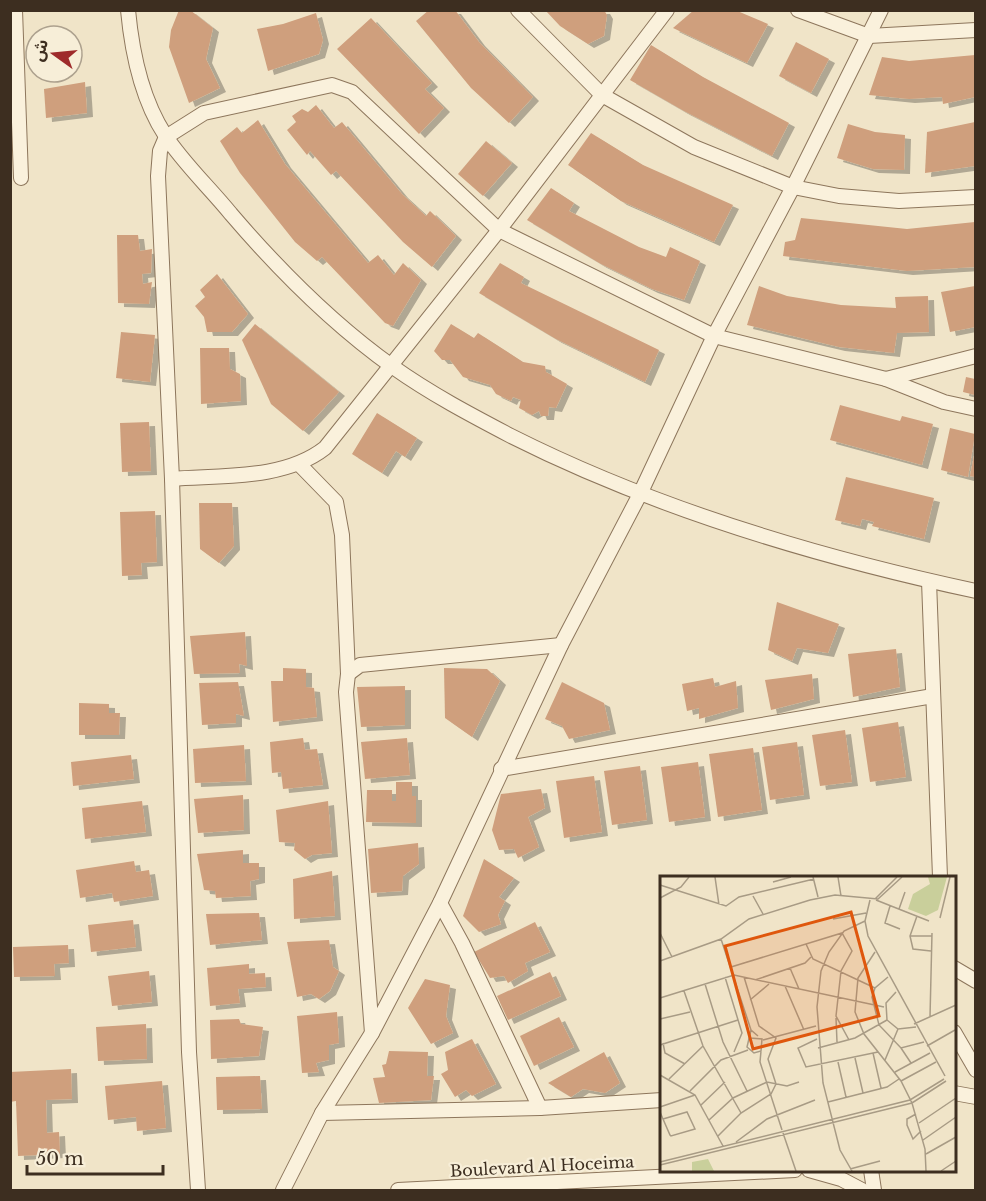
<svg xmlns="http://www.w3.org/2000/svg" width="986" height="1201" viewBox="0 0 986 1201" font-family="'Libre Baskerville','Noto Sans Arabic',serif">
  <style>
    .building { fill: #cf9f7d; filter: url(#shadow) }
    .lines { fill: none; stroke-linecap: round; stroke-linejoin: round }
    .street-casing { stroke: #8d765c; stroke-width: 16 }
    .street { stroke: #faf1dc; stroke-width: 14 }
    .labels { text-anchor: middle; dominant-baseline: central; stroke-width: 4.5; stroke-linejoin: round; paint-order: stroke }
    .street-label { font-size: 16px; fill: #3d2e20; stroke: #f7eed8 }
    .inset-road { fill: none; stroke: #a89b85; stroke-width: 1.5 }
    .view { fill: #df570d; fill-opacity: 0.15; stroke: #df570d; stroke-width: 3 }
    .inset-edge { fill: none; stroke: #3d2e20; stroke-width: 3 }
  </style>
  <defs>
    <filter id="shadow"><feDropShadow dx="6" dy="4" stdDeviation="0" flood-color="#0004"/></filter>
  </defs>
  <rect width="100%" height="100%" fill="#f0e4c8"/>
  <g class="building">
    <path d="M179 10H190L213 28 206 59 220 88 189 103 169 47 171 30Z"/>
    <path d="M429 10H455L479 42 533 97 509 123 471 88 416 21Z"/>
    <path d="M545 10H604L607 15 604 36 588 44 560 26Z"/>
    <path d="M694 10H735L768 24 747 63 673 28Z"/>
    <path d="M316 13 323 40 319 54 268 71 257 29 283 24Z"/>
    <path d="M371 18 432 83 425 89 444 108 419 134 337 49Z"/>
    <path d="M796 42 829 59 811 93 779 76Z"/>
    <path d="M651 45 703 77 789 123 772 156 684 111 630 80Z"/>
    <path d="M975 55V97L943 104 942 97 909 99 869 95 882 57 909 61Z"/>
    <path d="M85 82 87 113 46 118 44 89Z"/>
    <path d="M316 105 334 128 342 122 402 194 426 216 430 211 456 236 432 267 403 242 336 171 331 175 310 151 307 155 287 130 296 122 292 116 302 109 308 112Z"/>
    <path d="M258 120 285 164 368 263 378 255 394 275 403 263 421 280 393 326 385 323 322 257 317 261 295 242 240 173 220 141 237 127 242 133Z"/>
    <path d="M975 122V166L925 173 927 132Z"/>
    <path d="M848 124 875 132 905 135 904 170 873 169 837 158Z"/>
    <path d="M591 133 643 165 733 205 714 242 621 201 568 165Z"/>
    <path d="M486 141 512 163 483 196 458 174Z"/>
    <path d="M551 188 574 203 569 211 639 247 666 257 670 247 700 261 684 300 652 289 601 264 527 220Z"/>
    <path d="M801 218 907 229 975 222V267L907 271 783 256 785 242 795 240Z"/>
    <path d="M117 235H138L140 251 152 249 151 273 142 274 143 284 152 282 149 304 118 303Z"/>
    <path d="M500 263 524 277 521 283 659 350 645 382 556 339 479 293Z"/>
    <path d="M217 274 248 314 232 332H207L204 317 195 306 205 297 200 290Z"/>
    <path d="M759 286 787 296 841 305 896 308 895 297 928 296 929 332 897 333 894 353 839 347 747 325Z"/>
    <path d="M975 286V327L950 332 941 292Z"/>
    <path d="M255 324 339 392 303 431 271 404 242 340Z"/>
    <path d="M451 324 474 338 478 333 523 362 545 366 546 372 567 384 556 408 549 407 548 416H541L539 411 532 415 519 408 521 400 513 397 511 401 496 394 490 385 463 377 450 360H442L434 351Z"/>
    <path d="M121 332 155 335 150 382 116 378Z"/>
    <path d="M200 348H229L230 369 240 374 241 401 201 404Z"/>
    <path d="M966 377 975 379V395L963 392Z"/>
    <path d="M840 405 900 421 902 416 933 424 922 465 830 440Z"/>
    <path d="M377 413 417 438 405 457 396 451 382 473 352 454Z"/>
    <path d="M149 422 151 471 122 472 120 423Z"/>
    <path d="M950 428 975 434 968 477 941 470Z"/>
    <path d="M974 456H975V477L970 476Z"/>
    <path d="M846 477 934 498 924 539 872 526 874 522 862 519 860 526 835 520Z"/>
    <path d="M199 503H232L234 546 219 563 200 549Z"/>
    <path d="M155 511 157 562 141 563 142 575 122 576 120 512Z"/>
    <path d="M777 602 839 624 828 653 797 648 792 661 768 650Z"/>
    <path d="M245 632 247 666 239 664 240 673 194 674 190 636Z"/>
    <path d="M896 649 900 687 853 697 848 654Z"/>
    <path d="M283 668 306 669V687L314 688 317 717 273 722 271 681H283Z"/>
    <path d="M444 668 487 669 500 681 472 737 445 718Z"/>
    <path d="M812 674 814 699 771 710 765 680Z"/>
    <path d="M713 678 715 687 736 681 738 708 699 719V708L687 711 682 684Z"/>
    <path d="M238 682 244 716 236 714V723L202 725 199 683Z"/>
    <path d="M562 682 604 703 610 730 569 739 562 726 545 719Z"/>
    <path d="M405 686V725L361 727 357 687Z"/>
    <path d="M79 703 109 704V713H120L119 735H79Z"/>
    <path d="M898 722 906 777 870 782 862 728Z"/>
    <path d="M845 730 852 782 820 786 812 735Z"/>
    <path d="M303 738 305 750 317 749 323 785 283 789 281 772 272 773 270 742Z"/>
    <path d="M407 738 410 775 365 779 361 742Z"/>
    <path d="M797 742 804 795 770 800 762 747Z"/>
    <path d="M244 745 246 781 195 783 193 749Z"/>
    <path d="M753 748 762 810 718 817 709 754Z"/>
    <path d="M131 755 134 779 73 786 71 762Z"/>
    <path d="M698 762 705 817 669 822 661 767Z"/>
    <path d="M640 766 647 820 612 825 604 771Z"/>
    <path d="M594 776 602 832 564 838 556 781Z"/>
    <path d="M396 782H412V796H416V823L366 822 367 790H392V801H396Z"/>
    <path d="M541 789 545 808 528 817 539 847 518 858 514 849 499 850 492 830 501 794Z"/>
    <path d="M243 795 244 830 198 833 194 799Z"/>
    <path d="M142 801 146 832 85 839 82 808Z"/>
    <path d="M328 801 332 853 312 855 305 859 294 850 295 843 279 842 276 810Z"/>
    <path d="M418 843 419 864 403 876 402 891 371 893 368 849Z"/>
    <path d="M243 850V863H259V879L250 881 251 896 216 898 215 891 204 890 197 854Z"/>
    <path d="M484 859 514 878 499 897 505 901 498 915 501 924 479 932 463 916Z"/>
    <path d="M134 861 136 872 149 870 153 896 114 902 112 893 80 898 76 870Z"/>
    <path d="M332 871 335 916 294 919 293 879Z"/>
    <path d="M259 913 262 940 210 945 206 914Z"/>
    <path d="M133 920 136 947 91 952 88 925Z"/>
    <path d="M535 922 550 952 525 963 528 971 508 983 504 976 490 978 474 952Z"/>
    <path d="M329 940 333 967 339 971 330 991 319 999 311 994 297 997 287 942Z"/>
    <path d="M68 945 69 963 54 964 55 976 14 977 13 947Z"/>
    <path d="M249 964V974L265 973 266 987 238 989 240 1003 210 1006 207 968Z"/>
    <path d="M149 971 152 1002 112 1006 108 976Z"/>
    <path d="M550 972 561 996 508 1020 497 996Z"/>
    <path d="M425 979 450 985 446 1016 453 1033 431 1044 408 1008Z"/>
    <path d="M337 1012 339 1043 329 1045V1060L316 1063 319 1072 302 1073 297 1016Z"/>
    <path d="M559 1017 574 1047 534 1066 520 1036Z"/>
    <path d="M239 1019 241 1024 263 1027 259 1056 211 1059 210 1020Z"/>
    <path d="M146 1024 147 1059 98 1061 96 1027Z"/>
    <path d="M472 1039 496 1084 472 1096 466 1090 455 1097 441 1074 448 1070 445 1052Z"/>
    <path d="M389 1051 428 1052 427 1076H434L431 1100 379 1103 373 1078 385 1077 382 1065 386 1064Z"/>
    <path d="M604 1052 620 1083 605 1093 583 1089 571 1097 548 1083Z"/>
    <path d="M71 1069 72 1099 46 1100 47 1133 59 1132 60 1154 18 1156 16 1101 10 1102V1072Z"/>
    <path d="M260 1076 262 1109 217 1110 216 1077Z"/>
    <path d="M162 1081 166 1128 137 1131 136 1117 108 1120 105 1086Z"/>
  </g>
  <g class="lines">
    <defs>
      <g id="street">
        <path d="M15 10 21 178"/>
        <path d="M128 10C132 53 141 98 165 135 183 163 210 188 231 214 279 270 334 325 393 367 431 394 471 415 511 436 656 509 817 557 976 591"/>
        <path d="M518 10 602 95 694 147 793 187 839 196 899 201 976 197"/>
        <path d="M798 10 869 36 976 30"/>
        <path d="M886 379 944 402 976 409"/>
        <path d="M299 464 336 502 342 535 348 674 346 692 372 1033"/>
        <path d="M172 479C222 475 284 480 325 448L499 230 667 10"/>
        <path d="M929 581 940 877"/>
        <path d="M348 674 360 665 561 645"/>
        <path d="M501 769 933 696"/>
        <path d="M440 903 462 943 540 1108"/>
        <path d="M954 968 976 981"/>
        <path d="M954 1032 976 1070"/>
        <path d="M954 1093 976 1097"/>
        <path d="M322 1113 540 1108 662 1100"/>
        <path d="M809 1170 841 1179 862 1190"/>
        <path d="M871 1170 874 1190"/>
        <path d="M198 1190 189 1052 172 479 158 176 160 151 166 137 204 113 332 85 352 92 499 230 714 336 886 379 976 356"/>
        <path d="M283 1190 322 1113 372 1033 440 903 561 645 640 494 714 336 793 187 881 10"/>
        <path d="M398 1190 795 1170"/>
      </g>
    </defs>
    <use href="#street" class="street-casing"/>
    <use href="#street" class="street"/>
  </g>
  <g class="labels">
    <g class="street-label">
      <text transform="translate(542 1166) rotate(-3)">Boulevard Al Hoceima</text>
    </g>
  </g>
  <g transform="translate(660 876)">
    <rect width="296" height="296" fill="#f0e4c8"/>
    <path d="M268 1H287L278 34 266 40 248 33 253 18 270 8ZM48 283 54 295H32V286Z" fill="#c9cf9b"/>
    <path class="inset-road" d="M55 1 59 29M153 1 158 21M178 1 181 20M113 6 131 1M0 9 66 30 79 21 154 3M93 20 103 38M0 22 21 11 29 1M215 23 237 1M210 24 205 45 208 60 285 200M216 24 269 45M230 30 225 47 240 53M239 33 245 16M257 40 250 60 253 73 271 75M280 42 290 1M173 43 206 37M0 57 12 81M250 60H272M61 63 91 154 98 160M146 68 153 83 215 112M215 76 198 102 195 136 204 158 241 205 252 227 265 273 266 295M0 85 61 63 89 43 150 24 175 19 218 23 242 1M71 91 182 57 192 75 181 95 176 140 189 164M130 92 139 113M65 101 82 157 74 176M228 101 215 112 212 121 219 149 241 172 264 166M95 104 145 87 151 81M45 108 63 166 87 215M125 110 144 154M24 115 43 170 81 237M236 116 226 127 227 144 238 153 256 151M0 122 74 99 224 131M90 124 109 108M270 141 272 57M176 142 177 166M0 143 30 136M254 148 296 129M90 162 102 163 101 175 94 177 87 171 91 154M157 163 138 172 146 191 218 176M103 164 156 150M3 167 5 177 25 188M0 169 78 144M267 170 295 154M158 172 195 162 227 144M241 172 251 187M101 175 100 186 122 254M213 177 221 212M195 182 203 217M225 184 238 153M178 186 186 221M235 196 270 177M0 199 35 219 63 270M9 203 43 170M241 205 276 186M30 215 61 184 88 174M168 226 227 211 239 203M41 229 65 206M0 231 35 219M0 236 3 243 10 259 11 260 35 253 27 236 3 243M256 238 247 243V249L253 263 261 255M49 244 73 222 107 206 127 210 139 206M259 247 296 222M123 257 136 295M58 260 81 237 111 218 116 208 108 183 116 162 99 150 84 101M263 264 296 241M76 266 107 243 155 224M266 278 296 261M0 286 250 224 284 203M0 289 252 227 286 205M190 293 220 285M192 295 180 274 163 207 157 131 161 95 169 76 184 55 205 45M281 295 296 285"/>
    <path class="view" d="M191 36 219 140 93 173 65 70Z"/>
    <rect width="296" height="296" class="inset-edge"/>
  </g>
  <rect width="986" height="1201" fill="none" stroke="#3d2e20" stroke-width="24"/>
  <g transform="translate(54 54) rotate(285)"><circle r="28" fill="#f7eed8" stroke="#ada18e" stroke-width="1.5"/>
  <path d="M0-4.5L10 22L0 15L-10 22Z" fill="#9e2a2b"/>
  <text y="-9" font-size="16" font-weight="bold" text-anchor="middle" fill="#3d2e20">ش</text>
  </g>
  <path d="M27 1165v9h136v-9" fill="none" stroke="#3d2e20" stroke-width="3"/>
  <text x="36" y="1165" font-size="18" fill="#3d2e20" stroke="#f7eed8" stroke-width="4.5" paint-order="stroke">50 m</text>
</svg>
